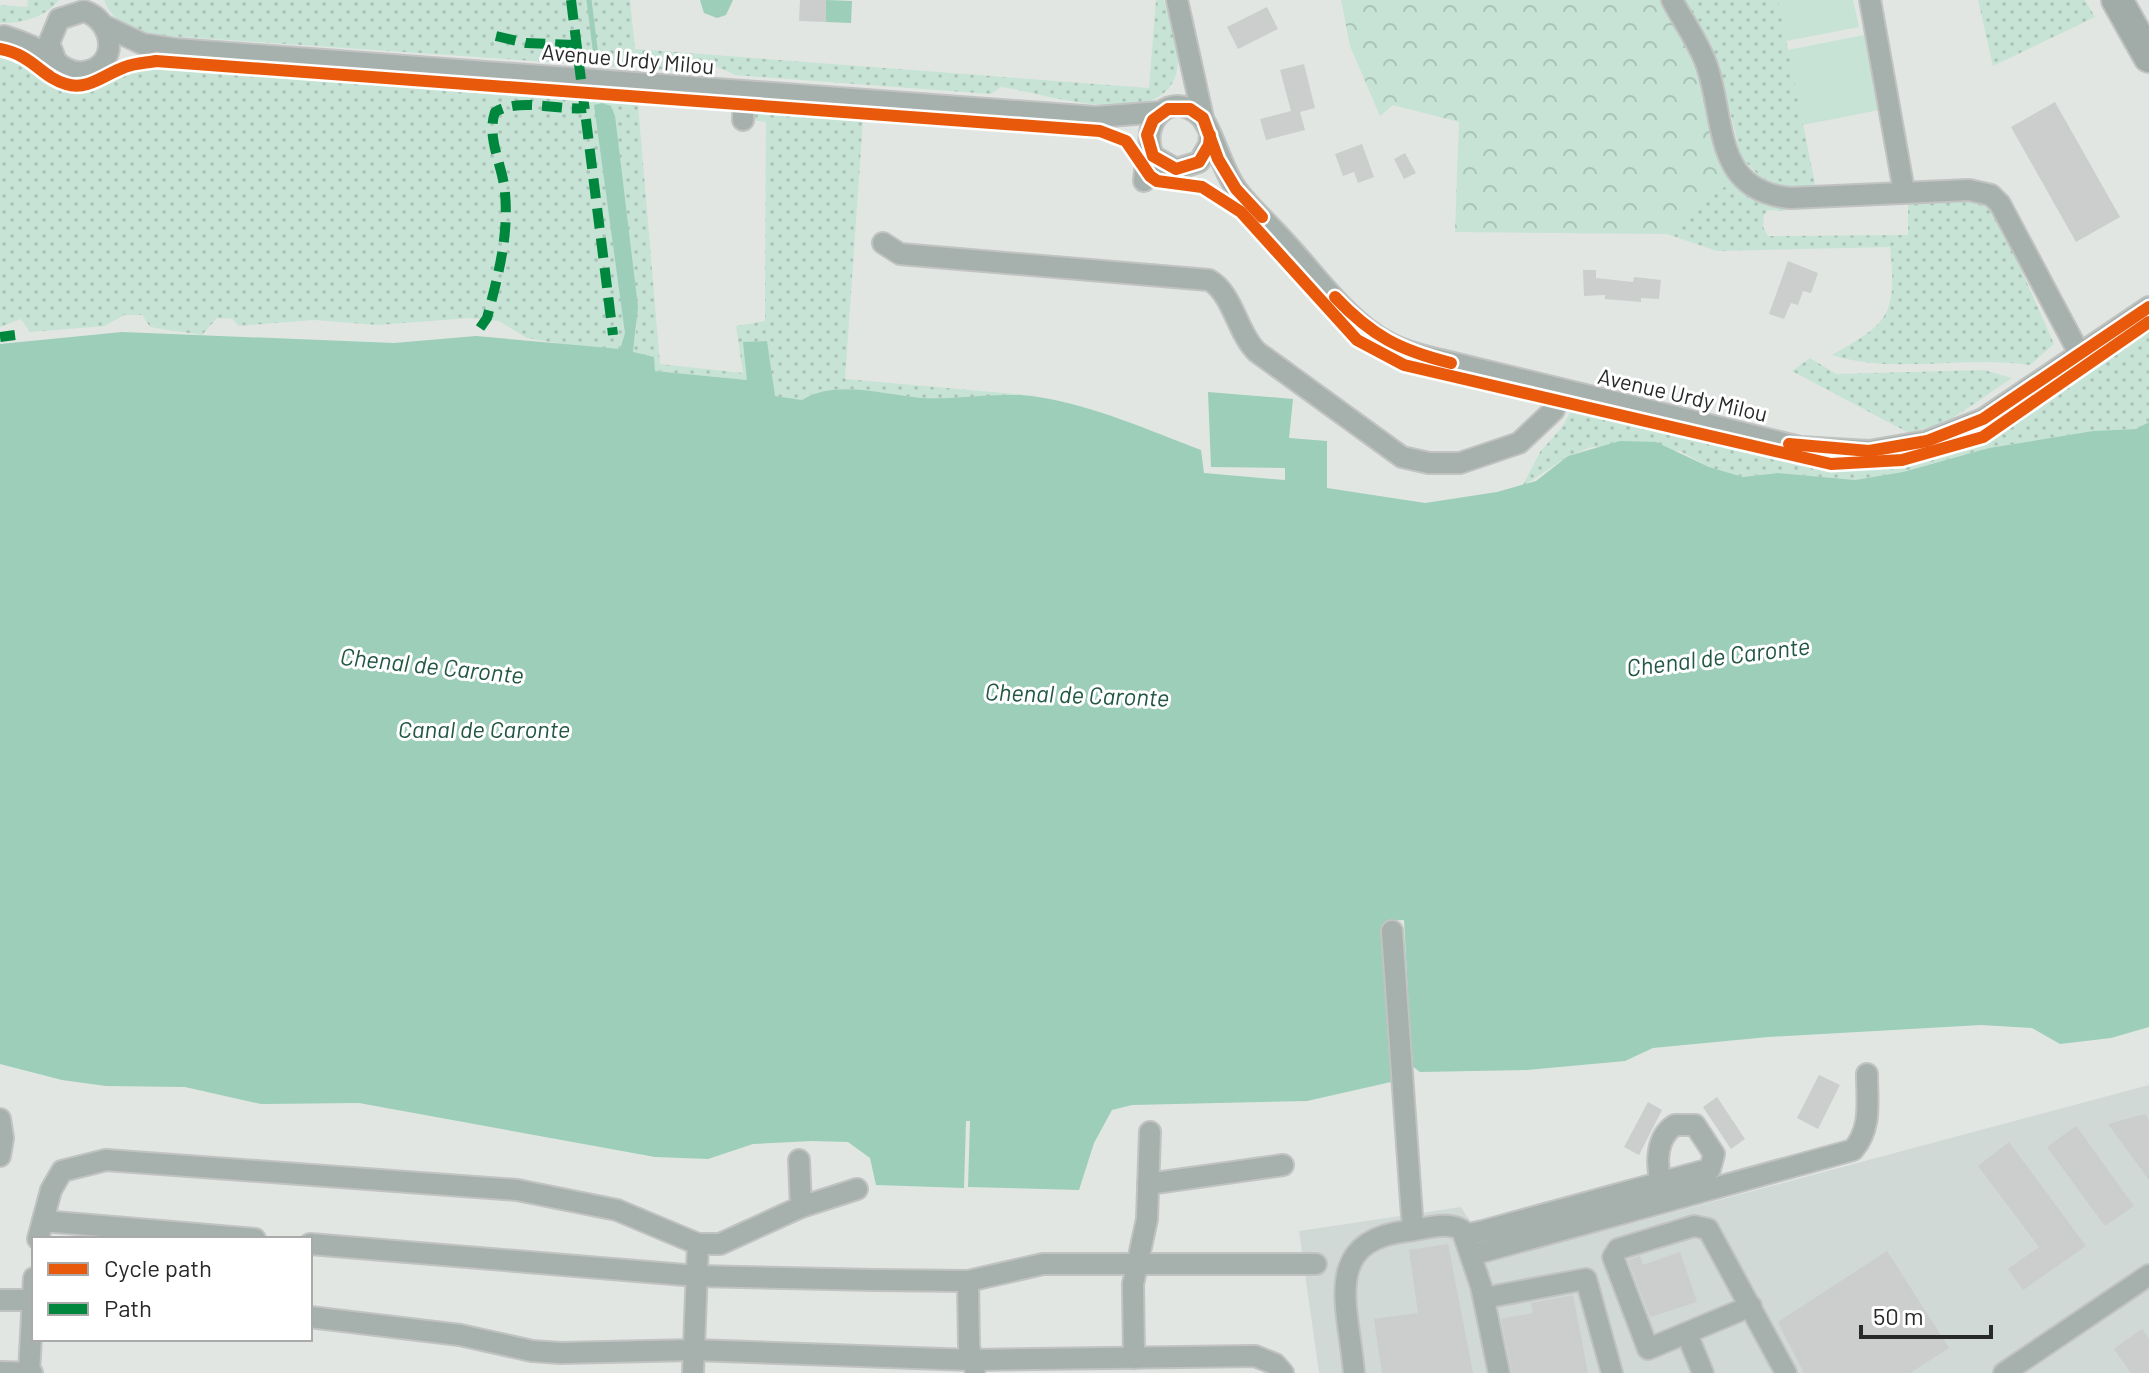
<svg xmlns="http://www.w3.org/2000/svg" width="2149" height="1373" viewBox="0 0 2149 1373" font-family="Barlow,sans-serif">
  <style>
    .built { fill: #d0d9d5 }
    .grass { fill: url(#grass-dots) }
    .forest { fill: url(#forest-crowns) }
    .park { fill: #c6e3d6 }
    .water { fill: #9cceb9 }
    .lines { fill: none; stroke-linecap: round; stroke-linejoin: round }
    .stream { stroke: #9cceb9; stroke-width: 5 }
    .building { fill: #cbcecc }
    .minor-casing { stroke: #c1c3c2; stroke-width: 24 }
    .highway-casing { stroke: #c1c3c2; stroke-width: 34 }
    .minor { stroke: #a6b0ac; stroke-width: 20 }
    .highway { stroke: #a1aca8; stroke-width: 30 }
    .quiet { stroke: #00873e; stroke-width: 10; stroke-dasharray: 20 10; stroke-linecap: butt }
    .cycleway-casing { stroke: #fff; stroke-width: 17 }
    .cycleway { stroke: #e8590c; stroke-width: 12 }
    .labels { text-anchor: middle; dominant-baseline: central; stroke-width: 6; stroke-linejoin: round; paint-order: stroke }
    .street-label { font-size: 22px; fill: #282a29; stroke: #fff }
    .water-label { font-size: 24px; font-style: italic; fill: #215743; stroke: #fff }
  </style>
  <defs>
    <pattern id="grass-dots" width="8" height="8" patternUnits="userSpaceOnUse" patternTransform="scale(2)"><rect width="8" height="8" fill="#c6e3d6"/><path d="M2 2h.1M6 6h.1" fill="none" stroke="#aac3b8" stroke-width="1.8" stroke-linecap="round"/></pattern>
    <pattern id="forest-crowns" width="20" height="18" patternUnits="userSpaceOnUse" patternTransform="scale(2)"><rect width="20" height="18" fill="#c6e3d6"/><path d="M2 6a3 3 0 1 1 6 0M12 15a3 3 0 1 1 6 0" fill="none" stroke="#aac3b8"/></pattern>
  </defs>
  <rect width="100%" height="100%" fill="#e1e6e3"/>
  <path class="built" d="M2149 1085V1373H1319L1299 1231 1461 1207 1495 1260Z"/>
  <g class="grass">
    <path d="M28 0H59C44 18 23 23 0 23V5L27 7Z"/>
    <path d="M104 0H630L635 49 1149 88 1156 0H1164C1169 19 1179 41 1178 61 1175 138 1046 93 1001 87L991 94 735 75C716 65 700 60 681 71L155 35C133 30 113 23 104 0Z"/>
    <path d="M1685 0H1778L1815 184 1812 187H1780L1764 181 1741 157 1718 61Z"/>
    <path d="M1978 0H2085L2095 17 1993 66Z"/>
    <path d="M0 53 30 61 54 84 83 90 120 72 153 65 731 107 733 110 638 104 660 364 743 373 736 326 765 321 766 122 751 120 755 113 863 120 845 379 1037 396C999 397 962 400 924 398 886 396 837 378 802 400L774 396V388L748 380 655 371 641 356 633 352 637 325 625 333 620 349 578 347 527 338 499 321 470 318 378 325 314 320 238 326 233 319 217 318 202 335 150 327 142 315H124L105 326 30 332 21 319 0 327Z"/>
    <path d="M1730 182 1784 205 1785 211 1768 210 1764 215 1763 227 1768 236 1908 235V201L1981 199 1994 208 2054 344 2030 365C1964 355 1894 375 1832 355 1890 323 1897 314 1890 247L1717 251 1667 234Z"/>
    <path d="M2149 327V422L2137 429 2093 431 1989 448 1903 472 1855 480 1778 473 1743 477 1709 467 1680 451 1592 447 1568 456 1522 487 1540 452 1563 426 1572 409 1797 463 1873 467 1923 459 1986 440Z"/>
    <path d="M1810 358 1836 374 1984 370 2012 378 1947 422 1909 433 1792 371Z"/>
  </g>
  <path class="forest" d="M1341 0H1664L1698 70 1730 182 1667 234 1455 232 1459 122 1393 105 1380 116 1350 46Z"/>
  <g class="park">
    <path d="M1778 0H1853L1859 27 1786 41Z"/>
    <path d="M1864 35 1879 110 1803 125 1788 50Z"/>
  </g>
  <g class="water">
    <path d="M700 0H733L726 15 717 18 704 13Z"/>
    <path d="M826 0 852 1 851 23 826 22Z"/>
    <path d="M602 103 611 106 615 116 638 307 633 352 654 357 655 371 747 380 743 342 767 341 775 396 802 400C836 379 884 395 922 398 960 400 1001 391 1038 397 1095 406 1148 430 1201 450L1204 473 1285 480V468L1211 467 1208 392 1293 399 1289 438 1327 441V488L1425 503 1497 492 1536 481 1568 456 1620 441 1656 442 1709 467 1743 477 1778 473 1855 480 1903 472 1989 448 2093 431 2136 429 2149 422V1027L2111 1038 2060 1044 2032 1028 1981 1025 1768 1037 1653 1048 1625 1061 1527 1070 1420 1072 1412 1066 1404 920 1386 921 1391 1082 1307 1101 1132 1105 1112 1110 1094 1143 1079 1190 968 1187 970 1121H966L964 1188 876 1185 870 1158 848 1142 812 1141 753 1144 708 1159 655 1157 359 1103 261 1104 185 1087 106 1086 62 1080 0 1064V344L122 332 394 343 476 336 620 349 625 333 594 105Z"/>
  </g>
  <g class="lines">
    <path class="stream" d="M589 0 596 56"/>
  </g>
  <g class="building">
    <path d="M800 0H826V22L799 21Z"/>
    <path d="M1267 7 1278 29 1238 49 1227 27Z"/>
    <path d="M1304 64 1315 108 1300 112 1305 130 1266 140 1260 119 1291 111 1280 70Z"/>
    <path d="M2055 102 2120 217 2076 242 2011 127Z"/>
    <path d="M1362 144 1374 177 1358 183 1354 172 1343 176 1335 154Z"/>
    <path d="M1405 153 1416 173 1404 179 1394 159Z"/>
    <path d="M1788 261 1818 273 1811 293 1803 291 1798 305 1791 303 1784 319 1769 314Z"/>
    <path d="M1583 270H1596V278L1633 282 1634 277 1661 280 1659 299 1641 298V302L1605 299V295L1584 296Z"/>
    <path d="M1819 1075 1840 1085 1818 1129 1797 1118Z"/>
    <path d="M1717 1097 1745 1139 1731 1149 1703 1107Z"/>
    <path d="M1648 1102 1662 1110 1639 1155 1624 1147Z"/>
    <path d="M2145 1114 2149 1120V1180L2108 1124Z"/>
    <path d="M2076 1126 2134 1206 2105 1226 2047 1147Z"/>
    <path d="M2009 1142 2086 1246 2023 1290 2008 1269 2039 1247 1978 1166Z"/>
    <path d="M1448 1244 1473 1373H1382L1374 1319 1418 1313 1409 1250Z"/>
    <path d="M1887 1251 1949 1348 1910 1373H1804L1778 1322Z"/>
    <path d="M1680 1252 1697 1302 1650 1317 1628 1260 1640 1256 1643 1265Z"/>
    <path d="M1573 1295 1588 1373H1512L1501 1319 1533 1313 1531 1303Z"/>
    <path d="M2142 1329 2149 1339V1373H2131L2114 1349Z"/>
  </g>
  <g class="lines">
    <defs>
      <g id="minor">
        <path d="M1177 0 1203 118"/>
        <path d="M1672 0C1683 21 1699 43 1707 66 1726 123 1713 190 1790 198L1969 190 1991 195 2000 204 2078 351"/>
        <path d="M1870 0 1904 191"/>
        <path d="M107 27 143 44 176 49 1096 117 1161 112"/>
        <path d="M4 36C16 40 28 44 39 50 54 58 65 74 83 72 120 67 115 21 84 11L59 19 49 43 56 61"/>
        <path d="M743 120 744 92"/>
        <path d="M1210 135 1209 145 1199 162 1176 169 1153 156C1139 122 1170 89 1200 116 1211 126 1222 169 1235 187 1248 206 1268 223 1284 241 1316 275 1347 321 1389 343 1405 352 1424 356 1441 360L1800 447 1869 451 1927 441 1983 419 2149 307"/>
        <path d="M1144 181 1145 170 1160 162"/>
        <path d="M883 243 900 254 1209 280C1233 293 1237 333 1257 352L1402 457 1429 463H1460L1519 443 1554 410 1559 389"/>
        <path d="M1392 931 1413 1230"/>
        <path d="M0 1119 3 1138 0 1156"/>
        <path d="M1148 1184 1283 1165"/>
        <path d="M801 1207 857 1189"/>
        <path d="M43 1221 255 1239"/>
        <path d="M1464 1235 1483 1231 1710 1169 1714 1154 1695 1125H1675C1656 1137 1656 1163 1661 1182"/>
        <path d="M38 1239 51 1190 62 1171 106 1160 517 1190 617 1210 698 1244"/>
        <path d="M310 1244 697 1276 875 1280 968 1281 1043 1264H1316"/>
        <path d="M1471 1255 1853 1150C1872 1128 1867 1102 1867 1074"/>
        <path d="M968 1281 969 1347 975 1369"/>
        <path d="M1484 1298 1586 1279 1612 1373"/>
        <path d="M0 1300H34"/>
        <path d="M1751 1306 1648 1349 1613 1257 1618 1249 1694 1226 1708 1229 1786 1373"/>
        <path d="M310 1317 460 1335 532 1351 561 1353 694 1350 971 1360 1255 1356 1275 1364 1283 1373"/>
        <path d="M1687 1334 1703 1373"/>
        <path d="M1134 1358 1133 1284 1147 1219 1150 1132"/>
        <path d="M0 1372 32 1373"/>
        <path d="M29 1373 34 1278"/>
        <path d="M693 1373 698 1244H720L801 1207 799 1160"/>
        <path d="M1354 1373C1349 1309 1320 1241 1407 1231 1424 1229 1447 1221 1462 1230L1481 1286 1499 1373"/>
        <path d="M2004 1373 2149 1275"/>
      </g>
      <path id="highway" d="M2117 0 2149 57"/>
    </defs>
    <use href="#minor" class="minor-casing"/>
    <use href="#highway" class="highway-casing"/>
    <use href="#minor" class="minor"/>
    <use href="#highway" class="highway"/>
    <g class="quiet">
      <path d="M571 0 613 335"/>
      <path d="M496 36 526 43 576 45"/>
      <path d="M480 328 487 318C498 276 509 236 505 193 503 165 486 139 495 112 521 97 558 111 586 108"/>
      <path d="M0 337 15 335"/>
    </g>
    <defs>
      <g id="cycleway">
        <path d="M0 49C33 55 41 77 66 84 88 91 105 74 125 67 135 63 145 63 156 61L1100 131 1126 141 1150 176 1157 181 1202 187 1241 212 1357 340 1404 365 1831 464 1902 460 1983 437 2149 322"/>
        <path d="M1210 135 1209 145 1199 162 1176 169 1153 156 1147 135 1153 120 1168 109H1190L1203 118 1218 159 1236 189 1262 217"/>
        <path d="M1335 297C1372 336 1399 350 1451 363"/>
        <path d="M1789 444 1869 451 1927 441 1983 419 2149 307"/>
      </g>
    </defs>
    <use href="#cycleway" class="cycleway-casing"/>
    <use href="#cycleway" class="cycleway"/>
  </g>
  <g class="labels">
    <g class="street-label">
      <text transform="translate(628 58) rotate(5)">Avenue Urdy Milou</text>
      <text transform="translate(1683 394) rotate(13)">Avenue Urdy Milou</text>
    </g>
    <g class="water-label">
      <text transform="translate(1718 656) rotate(-7)">Chenal de Caronte</text>
      <text transform="translate(432 665) rotate(6)">Chenal de Caronte</text>
      <text transform="translate(1077 694) rotate(2)">Chenal de Caronte</text>
      <text x="484" y="728">Canal de Caronte</text>
    </g>
  </g>
  <rect x="32" y="1237" width="280" height="104" fill="#ffffff" stroke="#a9aaa9" stroke-width="2"/>
  <rect x="48" y="1263" width="40" height="12" fill="#e8590c" stroke="#a9aaa9" stroke-width="2"/>
  <text x="104" y="1277" font-size="24" fill="#282a29">Cycle path</text>
  <rect x="48" y="1303" width="40" height="12" fill="#00873e" stroke="#a9aaa9" stroke-width="2"/>
  <text x="104" y="1317" font-size="24" fill="#282a29">Path</text>
  <path d="M1861 1325v12h130v-12" fill="none" stroke="#282a29" stroke-width="4"/>
  <text x="1873" y="1325" font-size="24" fill="#282a29" stroke="#ffffff" stroke-width="6" paint-order="stroke">50 m</text>
</svg>
